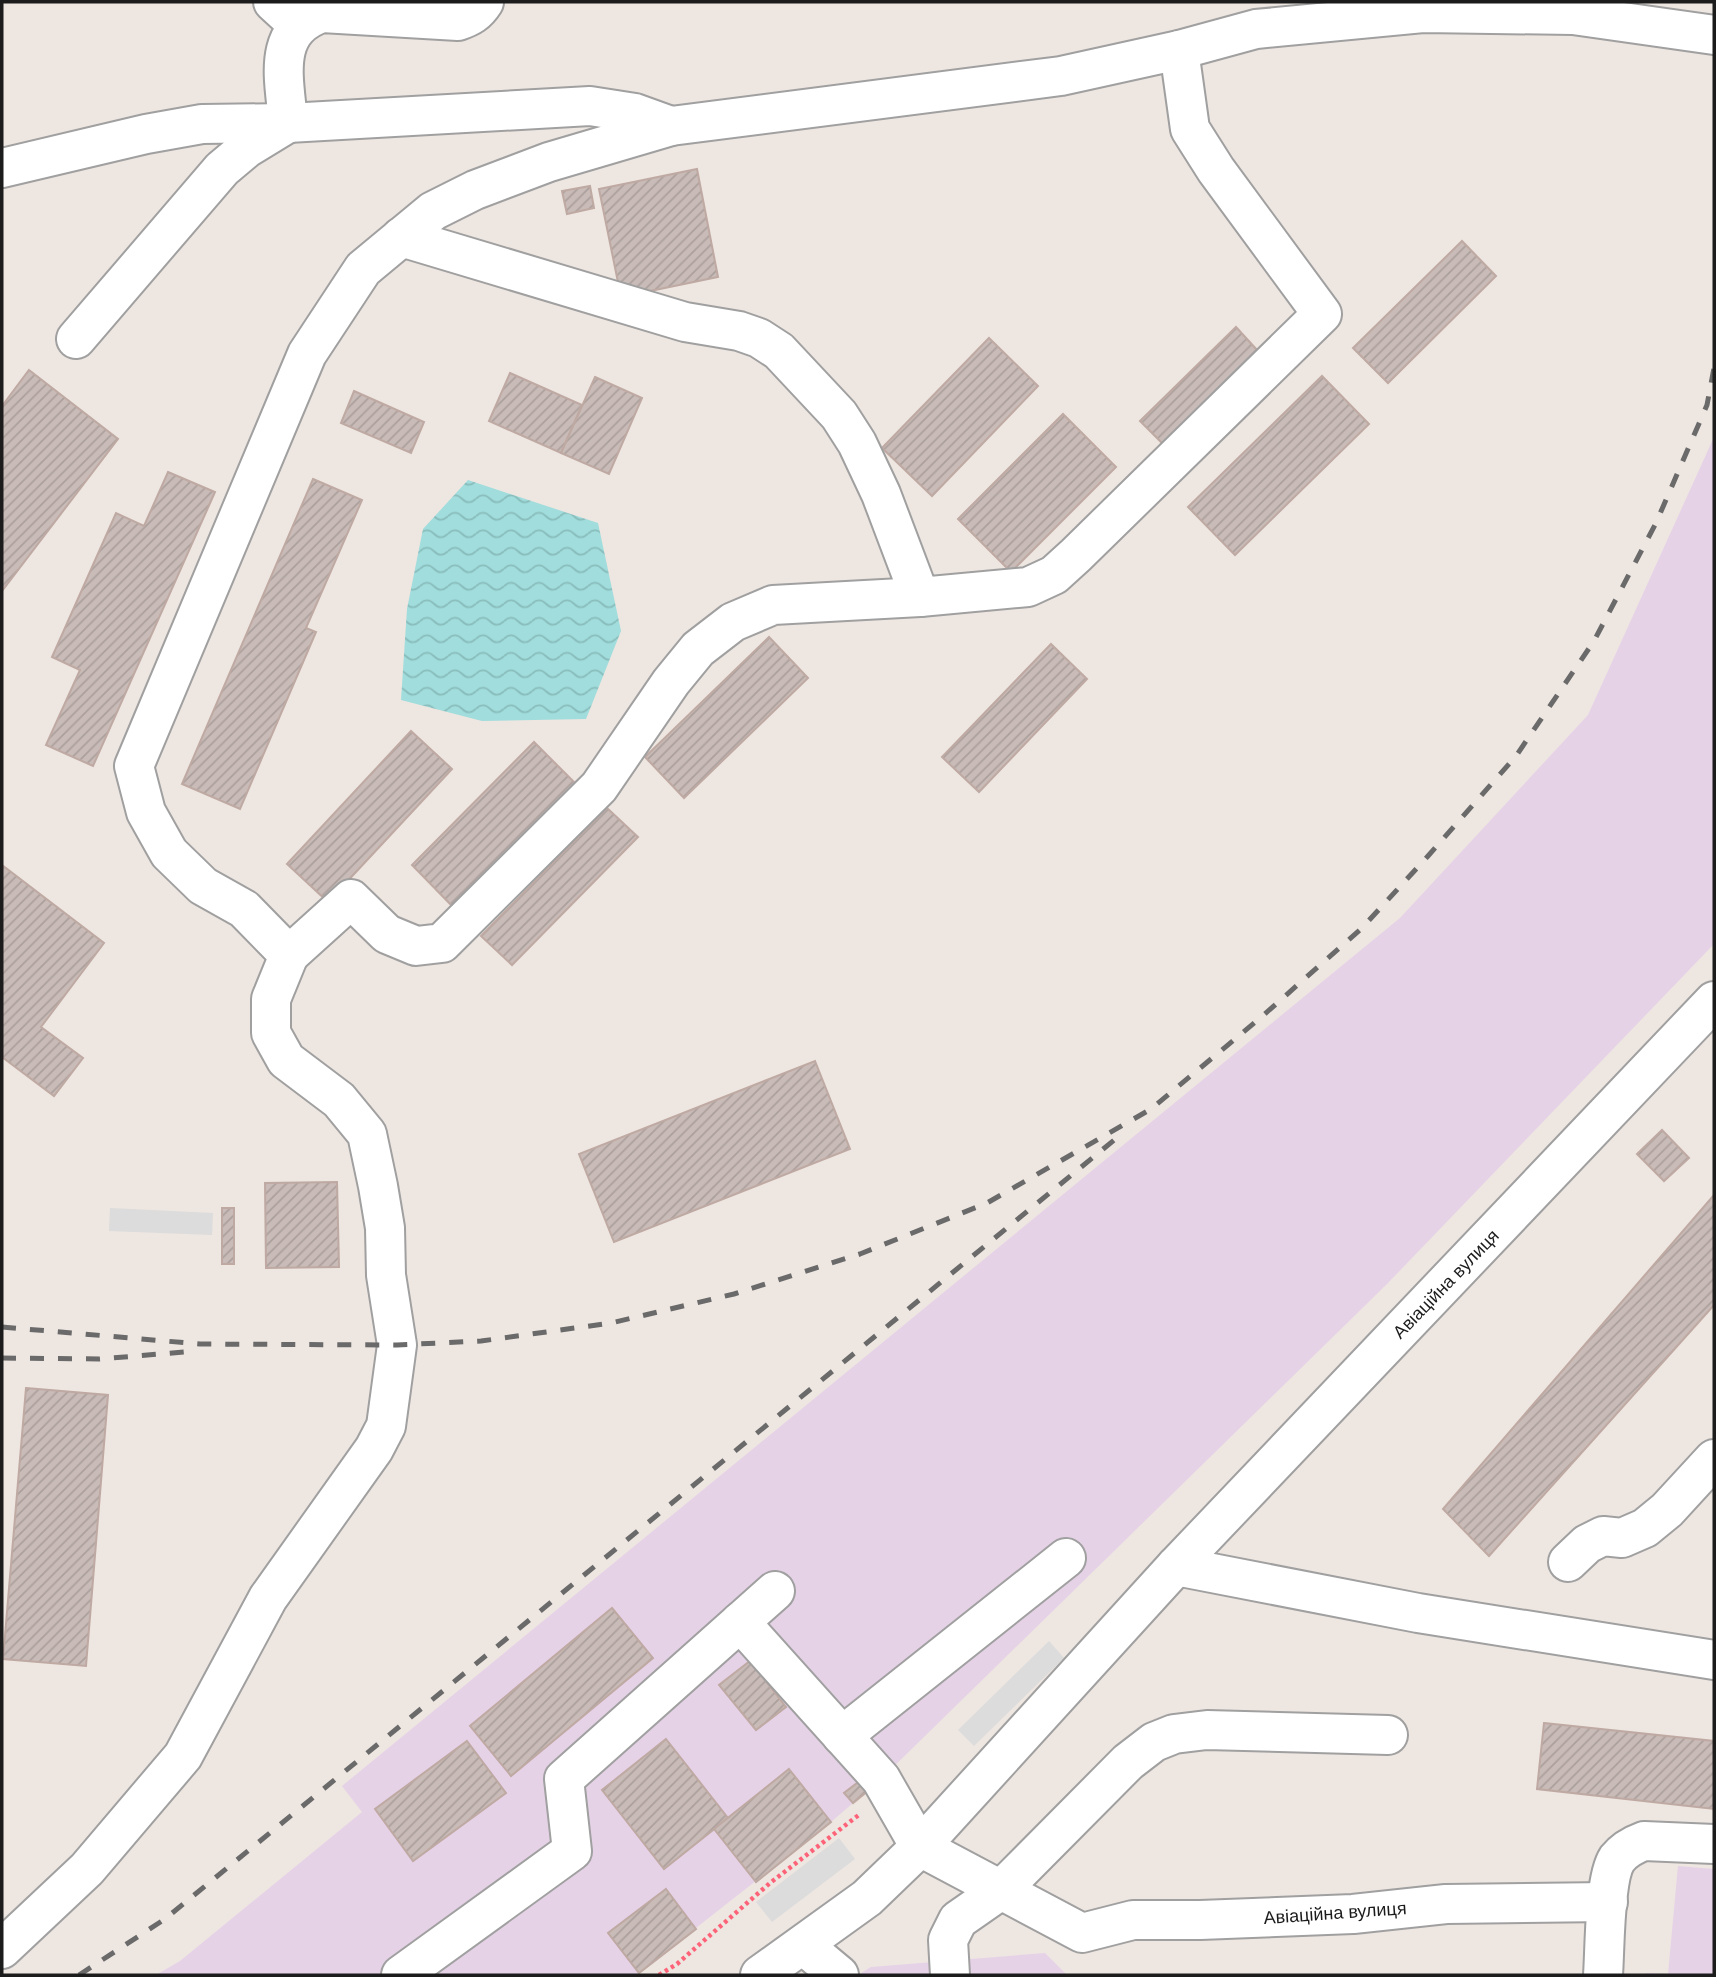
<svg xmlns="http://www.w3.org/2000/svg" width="1716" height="1977" viewBox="0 0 1716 1977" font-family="Arial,sans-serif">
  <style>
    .industrial { fill: #e6d2e7 }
    .parking { fill: #dcdcdc }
    .water { fill: url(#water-waves) }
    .building { fill: url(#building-hatch); stroke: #bfa9a3; stroke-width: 2 }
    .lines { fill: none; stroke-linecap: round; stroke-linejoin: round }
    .minor-casing { stroke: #a0a0a0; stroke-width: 42 }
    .path { stroke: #fd6378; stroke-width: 4.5; stroke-dasharray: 3.5 3.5; stroke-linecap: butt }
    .minor { stroke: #fff; stroke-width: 38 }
    .rail { stroke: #6a6a6a; stroke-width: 5; stroke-dasharray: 14 14; stroke-linecap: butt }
    .labels { text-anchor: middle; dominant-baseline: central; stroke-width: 6; stroke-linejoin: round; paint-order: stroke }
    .street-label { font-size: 18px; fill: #1c1c1c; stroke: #fff }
  </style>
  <defs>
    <pattern id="water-waves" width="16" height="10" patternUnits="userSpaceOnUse" patternTransform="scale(1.75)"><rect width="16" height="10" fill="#a0dddc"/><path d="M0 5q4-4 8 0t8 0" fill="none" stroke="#89bdbc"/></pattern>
    <pattern id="building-hatch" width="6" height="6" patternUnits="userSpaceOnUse" patternTransform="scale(1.75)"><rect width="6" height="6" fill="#c9bbb7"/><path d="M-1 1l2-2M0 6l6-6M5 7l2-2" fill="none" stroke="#aca09d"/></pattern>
  </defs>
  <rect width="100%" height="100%" fill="#eee6e1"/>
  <g class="industrial">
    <path d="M1714 437V944L1387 1284 881 1779 831 1822 636 1975H156L180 1961 362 1812 342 1786 1400 918 1588 715Z"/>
    <path d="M1678 1866 1714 1869V1975H1646V1973L1668 1974Z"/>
    <path d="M1045 1953 1067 1975H858L871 1967Z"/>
  </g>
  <g class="parking">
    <path d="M110 1208 213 1213 212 1235 109 1231Z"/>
    <path d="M1049 1641 1064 1658 974 1746 958 1730Z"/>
    <path d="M839 1838 855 1859 772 1922 756 1902Z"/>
  </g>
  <path class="water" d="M468 480 598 523 621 631 586 719 482 721 401 700 407 609 423 529Z"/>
  <g class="building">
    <path d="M697 169 718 277 621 297 599 189Z"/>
    <path d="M590 186 594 208 567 214 562 191Z"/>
    <path d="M1462 241 1496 276 1388 383 1353 348Z"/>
    <path d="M1236 327 1258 351 1163 444 1140 421Z"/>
    <path d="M989 338 1038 386 932 496 882 448Z"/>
    <path d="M29 370 118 439 2 591V406Z"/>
    <path d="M510 373 582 405 561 453 489 421Z"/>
    <path d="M1322 376 1369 424 1235 555 1188 507Z"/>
    <path d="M595 377 642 398 609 474 561 453Z"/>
    <path d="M354 391 424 422 411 453 341 423Z"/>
    <path d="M1063 414 1116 467 1011 572 958 519Z"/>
    <path d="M168 472 215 492 93 766 46 745 80 670 52 657 116 513 144 526Z"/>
    <path d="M313 479 362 500 306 628 316 632 240 809 182 784Z"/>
    <path d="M769 637 808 678 684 798 645 757Z"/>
    <path d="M1051 644 1087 679 979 792 942 757Z"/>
    <path d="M411 731 452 769 328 902 287 864Z"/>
    <path d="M534 742 578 786 455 909 412 865Z"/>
    <path d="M607 808 638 837 512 965 481 936Z"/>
    <path d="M2 865 104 943 41 1027 83 1058 54 1096 2 1057Z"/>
    <path d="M815 1061 850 1149 614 1242 579 1154Z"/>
    <path d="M1662 1130 1689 1158 1664 1181 1637 1154Z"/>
    <path d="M337 1182 339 1267 266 1268 265 1183Z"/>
    <path d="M1714 1195V1305L1489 1556 1443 1509Z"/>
    <rect x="222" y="1208" width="12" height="56"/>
    <path d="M26 1388 108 1395 86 1666 3 1659Z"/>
    <path d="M612 1608 653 1658 511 1776 470 1726Z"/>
    <path d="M750 1661 786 1707 756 1730 719 1685Z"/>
    <path d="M1544 1723 1714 1741V1809L1537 1789Z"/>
    <path d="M666 1739 728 1818 664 1869 602 1790Z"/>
    <path d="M467 1741 506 1793 413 1861 375 1809Z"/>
    <path d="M789 1769 831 1822 756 1882 714 1829Z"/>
    <path d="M861 1780 869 1790 853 1803 844 1793Z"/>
    <path d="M666 1889 696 1929 639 1973 608 1933Z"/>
  </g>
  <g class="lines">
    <defs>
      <g id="minor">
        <path d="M273 2 298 25"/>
        <path d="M2 168 146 134 202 124 288 123 590 106 635 113 671 126"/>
        <path d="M401 237 685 322 739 331 759 338 779 351 839 415 857 443 881 494 920 597 1028 587 1054 575 1076 555 1322 314 1216 170 1190 129 1179 50"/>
        <path d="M76 339 222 169 247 148 288 123C285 80 270 31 322 13L458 21C470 17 477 13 484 2"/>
        <path d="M289 955 351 899 387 934 416 946 442 943 599 787 671 682 698 649 733 622 773 605 920 597"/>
        <path d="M1568 1562 1587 1544 1603 1536 1622 1538 1645 1528 1667 1510 1714 1459"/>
        <path d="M1176 1566 1418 1613 1714 1660"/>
        <path d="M740 1622 881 1779 920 1847 1082 1933 1133 1920H1200L1353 1914 1446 1904 1608 1902"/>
        <path d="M842 1736 1066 1558"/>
        <path d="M803 1945 839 1975"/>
        <path d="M2 1949 87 1869 183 1756 268 1598 374 1449 386 1426 397 1345 386 1275 385 1228 378 1186 367 1134 339 1100 286 1060 271 1033V999L289 955 244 909 203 886 169 853 146 812 134 766 307 354 363 269 433 211 475 190 549 162 671 126 1061 76 1179 50 1256 29 1423 13 1573 15 1714 35"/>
        <path d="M401 1975 572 1851 564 1779 775 1591"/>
        <path d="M760 1975 867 1898 920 1847 1176 1566 1714 1001"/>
        <path d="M950 1975 948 1940 958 1920 1001 1890 1128 1762 1154 1742 1174 1734 1207 1730 1388 1735"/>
        <path d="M1603 1975C1605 1949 1604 1879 1617 1859 1624 1850 1633 1845 1644 1841L1714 1844"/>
      </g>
    </defs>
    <use href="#minor" class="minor-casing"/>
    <path class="path" d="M659 1975 677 1964 770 1883 860 1814"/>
    <use href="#minor" class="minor"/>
    <g class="rail">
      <path d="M2 1327 200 1344 397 1345 481 1341 611 1323 734 1294 860 1254 987 1203 1151 1109 1259 1019 1361 929 1428 856 1516 756 1594 641 1656 523 1707 405 1714 368"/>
      <path d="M2 1358 99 1359 197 1351"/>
      <path d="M79 1975 165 1919 1119 1136"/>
    </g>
  </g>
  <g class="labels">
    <g class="street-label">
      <text transform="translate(1446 1284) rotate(-46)">Авіаційна вулиця</text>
      <text transform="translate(1335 1913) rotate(-4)">Авіаційна вулиця</text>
    </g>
  </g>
  <rect width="1716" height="1977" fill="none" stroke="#1c1c1c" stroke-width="7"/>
</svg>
